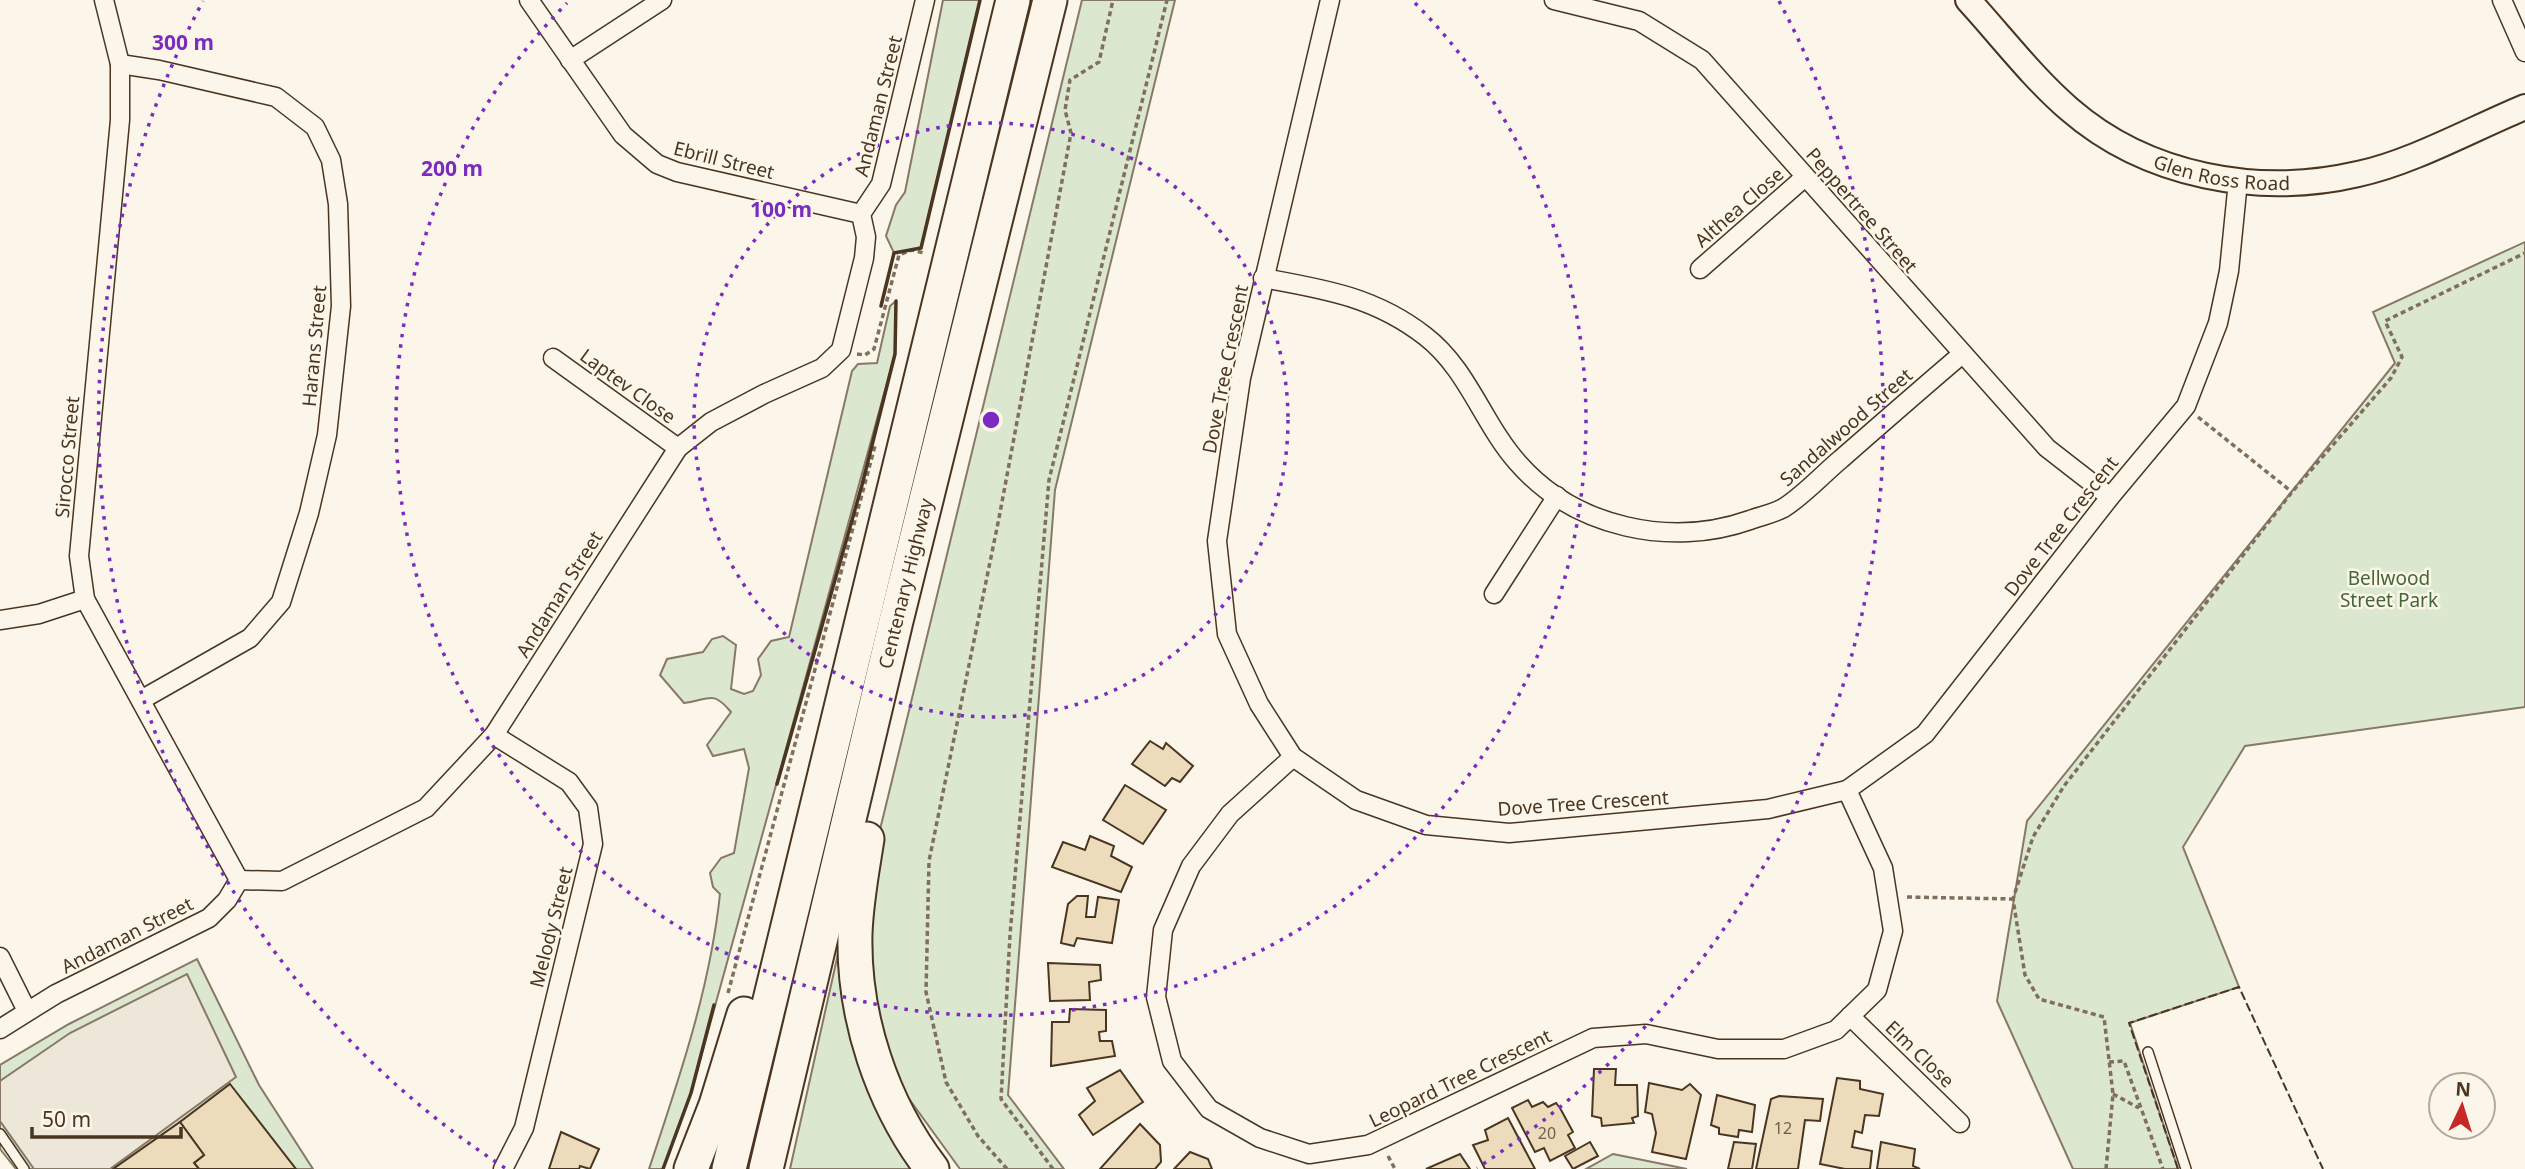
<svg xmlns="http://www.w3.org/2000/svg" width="2525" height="1169" viewBox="0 0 2525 1169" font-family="'Noto Sans',sans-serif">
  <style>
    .green { fill: #dce7d0; stroke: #887966; stroke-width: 2 }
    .parking { fill: #ede7d9; stroke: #887966; stroke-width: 2 }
    .building { fill: #ecdcbc; stroke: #4a3520; stroke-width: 2 }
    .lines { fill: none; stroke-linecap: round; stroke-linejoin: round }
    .lane-casing { stroke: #4a3520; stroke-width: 12 }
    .street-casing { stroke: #4a3520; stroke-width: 21 }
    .secondary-casing { stroke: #4a3520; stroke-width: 28 }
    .highway-casing { stroke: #4a3520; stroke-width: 37 }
    .path { stroke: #7f6f5c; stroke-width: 3.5; stroke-dasharray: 5 3.5; stroke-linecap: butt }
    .lane { stroke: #fbf6e9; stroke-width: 9 }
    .street { stroke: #fbf6e9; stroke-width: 18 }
    .secondary { stroke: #fbf6e9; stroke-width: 24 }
    .highway { stroke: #fbf6e9; stroke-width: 33 }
    .fence { stroke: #4a3520; stroke-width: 2; stroke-dasharray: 9 3.5; stroke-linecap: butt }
    .wall { stroke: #4a3520; stroke-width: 3.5 }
    .ring { fill: none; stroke: #7b2cbf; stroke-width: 3.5; stroke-dasharray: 3.5 7 }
    .labels { text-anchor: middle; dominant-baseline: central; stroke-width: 5; stroke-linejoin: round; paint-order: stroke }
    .number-label { font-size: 16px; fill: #725f47 }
    .street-label { font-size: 19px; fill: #4a3520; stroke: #fbf6e9 }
    .park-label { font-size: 19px; fill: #436837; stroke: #fbf6e9 }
    .centre { fill: #7b2cbf; stroke: #fbf6e9; stroke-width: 3.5 }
    .ring-label { font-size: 21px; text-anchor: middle; font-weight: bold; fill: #7b2cbf; stroke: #fbf6e9; stroke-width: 5; stroke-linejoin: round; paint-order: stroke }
  </style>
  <rect width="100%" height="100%" fill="#fbf6e9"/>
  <g class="green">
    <path d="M943 0H980L921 248 894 253 886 236 896 205 905 192Z"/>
    <path d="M1082 0H1175L1055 490 1008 1095 1064 1169H960L891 1074 869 991 865 918 877 842Z"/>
    <path d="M2525 242V707L2245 746 2183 847 2239 987 2130 1023 2178 1169H2073L1997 1001 2027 821 2395 363 2373 312Z"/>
    <path d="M896 301 895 354 691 1093 663 1169H649C679 1079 710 989 720 894L713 887 710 873 721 858 734 853 749 768 744 749 713 756 707 745 731 712C712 689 709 700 684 703L660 675 667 659 703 652 712 639 723 636 736 645 731 689 744 694 753 691 761 675 758 659 771 641 789 637 852 371 858 364 877 363 890 306Z"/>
    <path d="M844 927 917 1169H790Z"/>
    <path d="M197 959 259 1085 313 1169H16L0 1149V1065L69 1024Z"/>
    <path d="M1613 1154 1687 1169H1586Z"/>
  </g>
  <path class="parking" d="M187 974 236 1077 110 1169H34L0 1121V1081L70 1033Z"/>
  <g class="building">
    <path d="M1150 741 1163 749 1166 743 1193 766 1180 782 1172 778 1165 786 1132 764Z"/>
    <path d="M1125 785 1166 810 1143 844 1103 820Z"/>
    <path d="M1090 836 1114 846 1111 856 1132 867 1121 892 1052 867 1063 842 1085 850Z"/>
    <path d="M1077 896H1088L1086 917H1095L1098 897 1119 900 1112 943 1077 938 1074 946 1061 943 1068 904Z"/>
    <path d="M1048 963 1100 965 1101 980 1089 982 1090 1000 1050 1001Z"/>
    <path d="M1070 1009 1106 1010V1031L1099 1032 1100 1041H1112L1115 1056 1051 1066 1052 1022H1069Z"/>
    <path d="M1594 1069H1616L1615 1085H1637L1638 1116 1632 1118 1634 1123 1602 1126 1601 1118 1592 1116Z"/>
    <path d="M1120 1070 1143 1102 1093 1135 1079 1115 1095 1101 1087 1088Z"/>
    <path d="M1837 1078 1860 1081V1089L1883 1094 1879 1116 1865 1115 1862 1133 1855 1131 1852 1147 1872 1151 1870 1169H1845L1820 1164Z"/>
    <path d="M1649 1083 1682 1090 1690 1084 1701 1095 1686 1159 1652 1152 1656 1133 1652 1114 1645 1112Z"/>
    <path d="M230 1084 296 1169H199L194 1163 204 1155 180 1122Z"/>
    <path d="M1717 1095 1755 1105 1752 1132 1739 1130 1738 1137 1719 1134V1128L1711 1125Z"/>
    <path d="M1779 1096 1823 1099 1820 1121 1805 1120 1798 1169H1756L1771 1099Z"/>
    <path d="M1528 1100 1532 1107 1543 1102 1548 1107 1556 1103 1560 1108 1573 1132 1568 1135 1575 1148 1550 1161 1544 1148 1535 1152 1512 1108Z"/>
    <path d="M1508 1118 1535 1169H1485L1473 1145 1488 1140 1485 1130Z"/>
    <path d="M180 1122 204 1155 194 1163 199 1169H113Z"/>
    <path d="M1140 1124 1160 1145 1161 1162 1155 1169H1100Z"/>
    <path d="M561 1132 599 1149 590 1169 580 1166 579 1169H549Z"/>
    <path d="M1590 1142 1598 1156 1573 1169 1565 1156Z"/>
    <path d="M1734 1142 1756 1144 1752 1169H1728Z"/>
    <path d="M1881 1142 1915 1149 1913 1166 1920 1169H1877Z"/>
    <path d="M1190 1152 1208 1159 1212 1169H1174Z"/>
    <path d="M1460 1154 1470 1169H1426Z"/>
  </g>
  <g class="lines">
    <defs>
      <g id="lane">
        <path d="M2148 1052 2186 1169"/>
        <path d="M0 1134 24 1169"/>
      </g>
      <g id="street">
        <path d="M104 0 120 64V120L79 556 85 599 239 880"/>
        <path d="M529 0 623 135 657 164 677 172 861 214"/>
        <path d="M1330 0 1241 378 1217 541 1227 634 1259 704 1293 757 1356 800 1426 825 1509 833 1768 809 1847 790 1925 734 2110 497 2186 406 2218 323 2229 271 2238 181"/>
        <path d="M1554 0 1639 21 1702 60 2047 448 2110 497"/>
        <path d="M2502 0 2525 52"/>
        <path d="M570 60 662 0"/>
        <path d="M120 64 159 70 276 97 315 127 331 160 338 204 341 306 327 435 309 513 281 602 250 638 141 700"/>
        <path d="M1700 269 1805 177"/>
        <path d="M1263 278C1324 289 1375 297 1425 336 1468 369 1483 424 1518 463 1575 528 1671 548 1750 520 1761 516 1776 513 1785 507 1805 494 1823 474 1841 459 1881 424 1921 389 1961 355"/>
        <path d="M553 358 678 448"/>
        <path d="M1494 594 1557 496"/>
        <path d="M0 620 39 614 85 599"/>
        <path d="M494 735 569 782 588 808 593 844 524 1128 503 1169"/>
        <path d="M1293 757 1230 814 1191 866 1163 930 1156 997 1172 1061 1209 1109 1260 1138 1309 1154 1368 1145 1593 1038 1646 1034 1718 1049H1784L1836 1030 1877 990 1893 931 1883 868 1847 790"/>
        <path d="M0 957 27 1011"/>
        <path d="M1850 1016 1960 1123"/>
        <path d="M0 1029 56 994 209 918 227 900 239 880 282 881 426 808 494 735 678 448 711 422 764 394 822 368 841 350 864 258 866 237 861 214 881 184 925 0"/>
      </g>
      <g id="secondary">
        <path id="s1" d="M1968 0C2001 36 2032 77 2069 109 2147 177 2259 197 2358 174 2411 163 2474 128 2525 107"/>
      </g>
      <g id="highway">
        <path d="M867 839C862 871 856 902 855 934 853 1017 882 1104 932 1169"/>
        <path d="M691 1169 716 1105 744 1014"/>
        <path d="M729 1169 1013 0"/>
        <path id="s2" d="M766 1169 896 621 1050 0"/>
      </g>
    </defs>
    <use href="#lane" class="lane-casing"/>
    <use href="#street" class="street-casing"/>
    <use href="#secondary" class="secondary-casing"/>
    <use href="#highway" class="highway-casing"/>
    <g class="path">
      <path d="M857 354 865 355 874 349 899 255 912 250 924 253"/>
      <path d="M2198 417 2292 492"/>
      <path d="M1907 897 2013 899"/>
      <path d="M728 993 875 446"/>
      <path d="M2109 1062 2124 1061 2163 1169"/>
      <path d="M2113 1094 2139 1108"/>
      <path d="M1388 1156 1395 1169"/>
      <path d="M1007 1169 978 1136 946 1082 926 992 929 861 999 518 1071 133 1065 110 1070 80 1099 62 1113 0"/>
      <path d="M1053 1169 1001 1099 1010 935 1049 480 1167 0"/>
      <path d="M2106 1169 2113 1094 2104 1017 2039 999 2025 975 2013 899 2033 837 2064 786 2292 492 2391 378 2402 357 2385 321 2525 253"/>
    </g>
    <use href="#lane" class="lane"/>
    <use href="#street" class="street"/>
    <use href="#secondary" class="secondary"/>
    <use href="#highway" class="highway"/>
    <path class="fence" d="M2178 1169 2129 1023 2239 987 2323 1169"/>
    <g class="wall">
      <path d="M881 306 894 253 921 248 980 0"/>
      <path d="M777 784 862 485 895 354 896 301"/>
      <path d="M663 1169 691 1093 714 1005"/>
    </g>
  </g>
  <g class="ring">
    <circle cx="991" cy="420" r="297"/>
    <path d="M1415 3A595 595 0 1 1 567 3"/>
    <path d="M505 1168A892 892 0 0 1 203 1M1779 1A892 892 0 0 1 1477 1168"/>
  </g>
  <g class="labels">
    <g class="number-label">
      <text x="1783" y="1128">12</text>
      <text x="1547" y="1133">20</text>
    </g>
    <g class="street-label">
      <text transform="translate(878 106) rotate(-76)">Andaman Street</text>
      <text transform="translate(724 160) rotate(14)">Ebrill Street</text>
      <text stroke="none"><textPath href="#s1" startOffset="318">Glen Ross Road</textPath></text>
      <text transform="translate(1739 207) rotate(-41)">Althea Close</text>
      <text transform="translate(1862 210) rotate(49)">Peppertree Street</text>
      <text transform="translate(314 346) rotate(-85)">Harans Street</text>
      <text transform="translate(1225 369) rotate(-79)">Dove Tree Crescent</text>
      <text transform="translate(628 386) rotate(36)">Laptev Close</text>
      <text transform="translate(1846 427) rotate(-41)">Sandalwood Street</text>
      <text transform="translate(67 457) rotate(-85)">Sirocco Street</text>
      <text transform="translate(2061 526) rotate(-52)">Dove Tree Crescent</text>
      <text stroke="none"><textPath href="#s2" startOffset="602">Centenary Highway</textPath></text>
      <text transform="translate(559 594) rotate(-58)">Andaman Street</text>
      <text transform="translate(1583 803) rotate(-4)">Dove Tree Crescent</text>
      <text transform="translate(551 927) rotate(-76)">Melody Street</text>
      <text transform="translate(127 935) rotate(-27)">Andaman Street</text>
      <text transform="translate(1920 1054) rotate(44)">Elm Close</text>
      <text transform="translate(1460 1078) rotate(-26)">Leopard Tree Crescent</text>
    </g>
    <g class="park-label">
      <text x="2389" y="578">Bellwood<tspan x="2389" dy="22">Street Park</tspan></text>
    </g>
  </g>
  <circle cx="991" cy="420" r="10" class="centre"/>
  <g class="ring-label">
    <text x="183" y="50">300 m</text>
    <text x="452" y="176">200 m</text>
    <text x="781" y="217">100 m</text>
  </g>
  <g transform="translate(2462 1106) rotate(4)"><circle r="33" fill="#fbf6e9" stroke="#b4a999" stroke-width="2"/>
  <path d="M0-5L12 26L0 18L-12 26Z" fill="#c62828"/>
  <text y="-10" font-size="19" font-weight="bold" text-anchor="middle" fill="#4a3520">N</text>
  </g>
  <path d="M32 1127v10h149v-10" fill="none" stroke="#4a3520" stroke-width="3.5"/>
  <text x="42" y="1127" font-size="21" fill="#4a3520" stroke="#fbf6e9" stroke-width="5" paint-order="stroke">50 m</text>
</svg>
